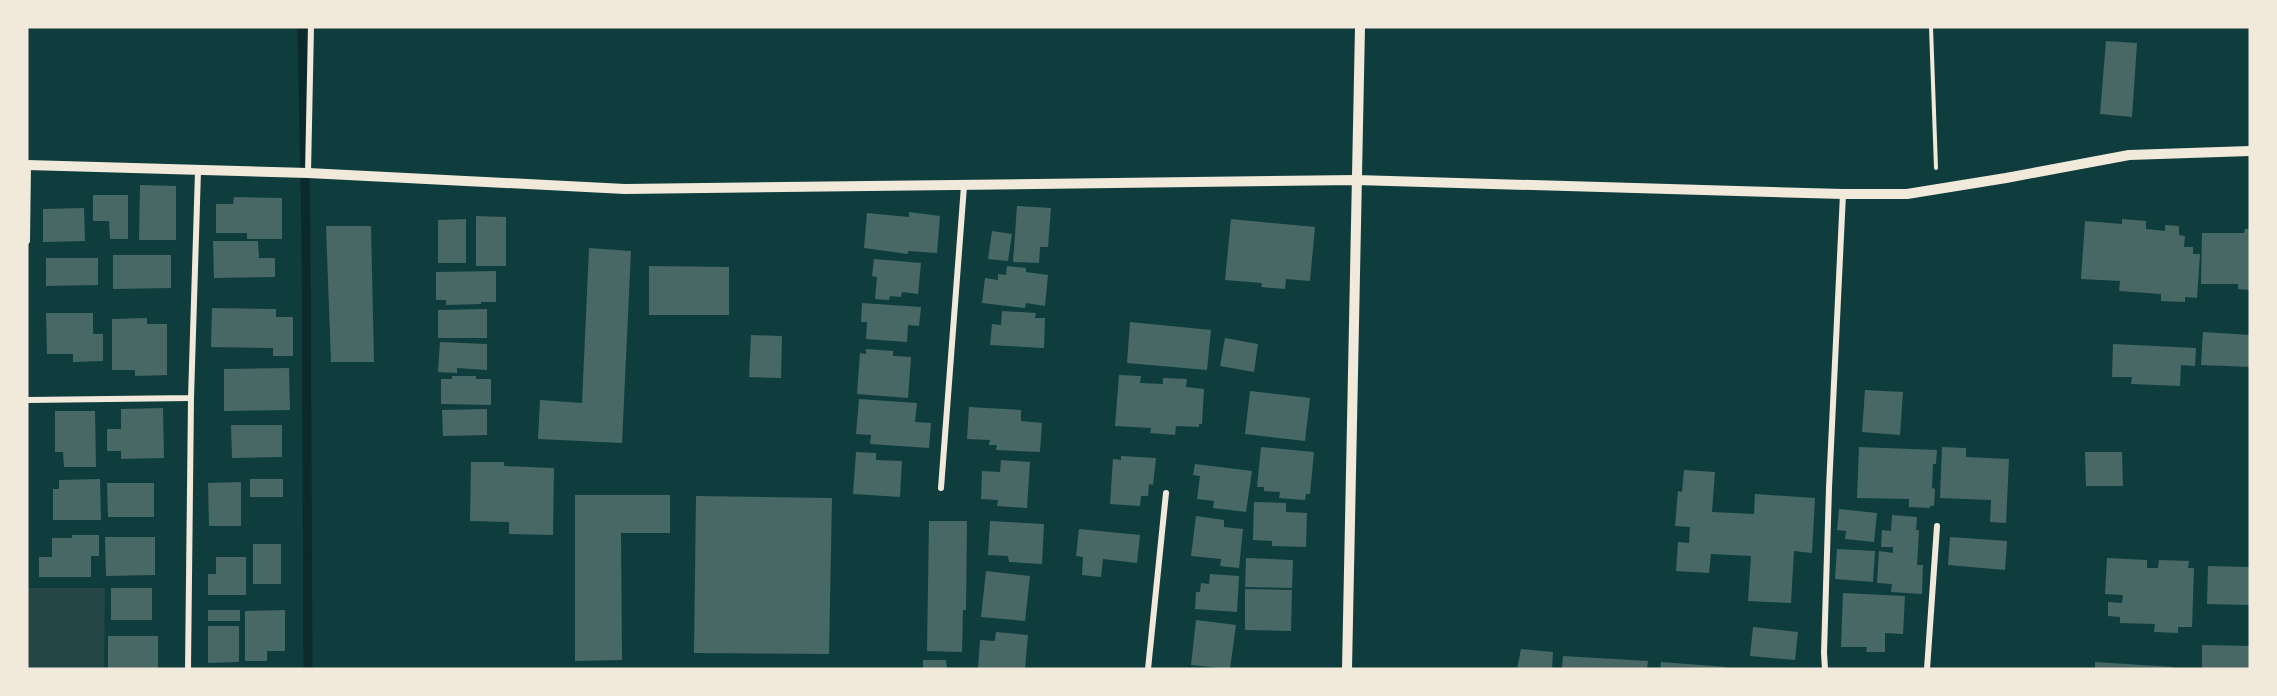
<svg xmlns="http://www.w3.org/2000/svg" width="2277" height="696" viewBox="0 0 2277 696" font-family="Rubik,sans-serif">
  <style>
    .green { fill: #244646 }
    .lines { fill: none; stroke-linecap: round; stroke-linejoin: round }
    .stream { stroke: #0a2a2b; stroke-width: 9 }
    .building { fill: #486865 }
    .path { stroke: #f1e9da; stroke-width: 4 }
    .minor { stroke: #f1e9da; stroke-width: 6 }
    .tertiary { stroke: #f1e9da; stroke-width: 10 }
  </style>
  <rect width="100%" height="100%" fill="#0f3d3e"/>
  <path class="green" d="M28 588H105L104 669H27Z"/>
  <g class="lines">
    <path class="stream" d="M302 27 306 236 308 669"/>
  </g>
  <g class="building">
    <path d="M2106 41 2137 43 2132 117 2100 114Z"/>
    <path d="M140 185 176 186V240H139Z"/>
    <path d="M93 195H128V239H110L109 221H93Z"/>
    <path d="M234 197 282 198V239H247V233H216V204H233Z"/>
    <path d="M1017 206 1051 208 1048 247H1040L1039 263 1013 262Z"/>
    <path d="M84 208 85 241 43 242V209Z"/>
    <path d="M909 212 940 216 937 253 908 251V254L864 248 867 213 909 217Z"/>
    <path d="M476 216 506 217V266H476Z"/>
    <path d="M466 219V263H438V220Z"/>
    <path d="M1231 219 1315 227 1310 281 1286 279 1285 289 1261 287 1262 283 1225 280Z"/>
    <path d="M2122 219 2146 221V229L2165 231V225L2179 226V235L2185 236 2184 247H2193V254H2200L2197 298 2185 297V302L2161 301V294L2119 291 2120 281 2081 279 2085 221 2122 224Z"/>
    <path d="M326 226H371L374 362H331Z"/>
    <path d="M2245 229H2250V290L2238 289V284H2201L2202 233H2244Z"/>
    <path d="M992 231 1012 234 1008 261 988 259Z"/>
    <path d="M213 241H258L259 258H275V277L214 278Z"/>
    <path d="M589 248 631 251 622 443 538 439 540 400 582 403Z"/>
    <path d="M113 255H171V288L113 289Z"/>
    <path d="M46 258H98V285L46 286Z"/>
    <path d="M874 259 921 263 918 294 902 292 901 297 890 296 889 300 875 299 877 277 872 276Z"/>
    <path d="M649 266 729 267V315H649Z"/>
    <path d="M1007 266 1026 268V272L1048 275 1045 306 1026 303 1025 308 982 303 985 278 998 280V274L1006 275Z"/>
    <path d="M496 271V302H481V304L446 305V300H436V272Z"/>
    <path d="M862 303 921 307 919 326 908 325 907 342 866 339 867 322H861Z"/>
    <path d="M212 308 276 309V317H293V356H273V348L211 347Z"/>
    <path d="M487 309V338H438V310Z"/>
    <path d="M1002 311 1036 313 1035 318H1045L1044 348 990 345 992 324 1001 325Z"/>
    <path d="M46 313H93V334H103V361L73 362V354H47Z"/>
    <path d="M147 318V324H167V375L135 376V370H112V319Z"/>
    <path d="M1130 322 1211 330 1207 370 1127 363Z"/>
    <path d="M2203 332 2250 335V367L2201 365Z"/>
    <path d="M751 335 782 336 781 378 749 377Z"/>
    <path d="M1225 338 1258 344 1254 372 1220 366Z"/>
    <path d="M440 342 487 344V370L457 368V373L438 372Z"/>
    <path d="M2113 344 2196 348 2195 366 2181 365 2180 386 2131 384 2132 377H2112Z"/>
    <path d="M866 349 893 351V356L911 357 908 398 857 394 860 353 866 354Z"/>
    <path d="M289 368 290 410 224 411V369Z"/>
    <path d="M1119 375 1141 376 1140 383 1163 384V378L1187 379 1186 387 1204 389 1202 424H1199V427L1176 426 1175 435 1150 433 1151 428 1115 426Z"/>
    <path d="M452 376H476V379H491V405L441 404V379H452Z"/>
    <path d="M1865 390 1903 392 1900 435 1862 432Z"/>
    <path d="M1250 391 1310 398 1305 441 1245 434Z"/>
    <path d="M859 399 917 403 915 422 931 423 929 448 870 444 871 435 856 434Z"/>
    <path d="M969 407 1021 410V421L1042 423 1040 452 996 450 997 445H989L990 440 967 439Z"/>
    <path d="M163 408 164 458 121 459V451H107V429H121V409Z"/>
    <path d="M487 409V435L443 436 442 410Z"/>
    <path d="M55 411H95L96 467H64L63 452H55Z"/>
    <path d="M231 425H282V457L232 458Z"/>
    <path d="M1261 447 1314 452 1310 494H1306L1305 500 1279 498 1280 492 1264 491V487H1257Z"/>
    <path d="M1859 447 1937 450 1936 464H1933L1932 488 1935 489 1934 506H1930V508L1909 507V499L1857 498Z"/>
    <path d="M1942 447 1966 448V457L2009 459 2006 523 1990 522 1991 500 1940 498Z"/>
    <path d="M856 452 876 453V460L902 461 900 497 853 494Z"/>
    <path d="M2085 452H2122L2123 486H2086Z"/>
    <path d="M1121 456 1156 458 1153 485 1149 484 1148 496H1141L1140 506 1110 504 1113 459 1121 460Z"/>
    <path d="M1001 460 1030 462 1027 508 997 506 998 500 981 499 982 471 1000 472Z"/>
    <path d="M471 462H504V466L554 468 553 535 509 534V522L470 521Z"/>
    <path d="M1195 464 1252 471 1246 512 1213 508 1214 501 1197 499 1200 476 1193 475Z"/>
    <path d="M1684 470 1715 472 1712 512 1754 514 1755 494 1815 498 1812 553 1794 551 1791 603 1748 601 1751 556 1711 554 1709 573 1676 571 1678 542 1689 543 1690 527 1675 526 1678 491 1682 492Z"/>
    <path d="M100 479 101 520H53V489H59V480Z"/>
    <rect x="250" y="479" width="33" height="18"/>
    <path d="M241 482V526H209L208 483Z"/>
    <path d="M107 483H154V517H108Z"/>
    <path d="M575 495H670V533H621L622 660 575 661Z"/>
    <path d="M696 496 832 498 829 654 694 653Z"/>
    <path d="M1254 502 1286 503V512L1307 513 1306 547 1272 546V541L1253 540Z"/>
    <path d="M1839 509 1877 513 1874 542 1845 539 1846 531 1837 530Z"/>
    <path d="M1892 515 1917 517 1916 530H1919L1917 565H1923L1922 594 1891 592 1892 584 1877 583 1879 551 1893 553V547H1881L1882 530 1891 531Z"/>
    <path d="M1196 516 1224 520V527L1243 529 1239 568 1220 566 1221 559 1191 556Z"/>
    <path d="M929 521H967L966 610H963L962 652 927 651Z"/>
    <path d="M990 521 1044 524 1042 564 1009 562 1008 556 988 555Z"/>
    <path d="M1079 529 1140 535 1137 563 1103 559 1101 577 1082 575 1083 557 1076 556Z"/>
    <path d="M72 535H99V556H91V577H39V557H52V538H72Z"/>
    <path d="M105 537H155V575L106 576Z"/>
    <path d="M1950 537 2007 541 2005 570 1948 565Z"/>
    <rect x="253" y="544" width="28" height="40"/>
    <path d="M1837 549 1875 551 1873 582 1835 579Z"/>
    <path d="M216 557H246V595H208V574H216Z"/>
    <path d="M1246 558 1293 560 1292 588 1245 587Z"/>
    <path d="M2107 558 2147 560V568H2158L2159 560 2189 561 2188 568H2194L2192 627H2178V633L2154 632 2155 624 2120 623V617L2108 616V602L2122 603 2123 595 2105 594Z"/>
    <path d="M2208 566 2250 567V605L2207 604Z"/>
    <path d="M986 571 1030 576 1025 621 981 617Z"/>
    <path d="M1210 574 1239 576 1237 612 1195 609 1196 592H1200L1201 583 1209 584Z"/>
    <rect x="111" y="588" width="41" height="32"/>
    <path d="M1245 589 1292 590 1291 631 1245 630Z"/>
    <path d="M1843 593 1905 596 1903 634 1885 633V652H1866L1867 647H1841Z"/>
    <rect x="208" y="610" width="32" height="11"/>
    <path d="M285 610V651H267V661H245V611Z"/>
    <path d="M1196 620 1236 625 1230 669 1191 665Z"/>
    <path d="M208 626H239V662L208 663Z"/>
    <path d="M1753 627 1798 632 1795 660 1750 656Z"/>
    <path d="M996 632 1028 635 1025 669H978L980 640 995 641Z"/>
    <rect x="108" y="636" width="50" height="33"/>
    <path d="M2202 645 2250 646V669H2202Z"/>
    <path d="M1521 649 1553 652 1552 669H1517Z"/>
    <path d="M1563 656 1648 661 1647 669H1562Z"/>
    <path d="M923 660H946L947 669H923Z"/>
    <path d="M1661 662 1726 667 1725 669H1660Z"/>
    <path d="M2095 662 2173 667V669H2095Z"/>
  </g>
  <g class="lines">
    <path class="path" d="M1931 27 1936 168"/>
    <g class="minor">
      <path d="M308 173 311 27"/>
      <path d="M27 241 28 165"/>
      <path d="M27 400 191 398 198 171"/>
      <path d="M941 488 964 186"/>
      <path d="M188 669 191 398"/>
      <path d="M1148 669 1166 493"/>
      <path d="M1825 669 1824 653 1829 488 1843 194"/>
      <path d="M1927 669 1937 526"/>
    </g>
    <g class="tertiary">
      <path d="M27 165 308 173 625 189 1356 180 1843 194H1907L2006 178 2129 155 2250 151"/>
      <path d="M1347 669 1360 27"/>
    </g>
  </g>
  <rect width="2277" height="696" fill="none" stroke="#f1e9da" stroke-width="57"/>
</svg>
